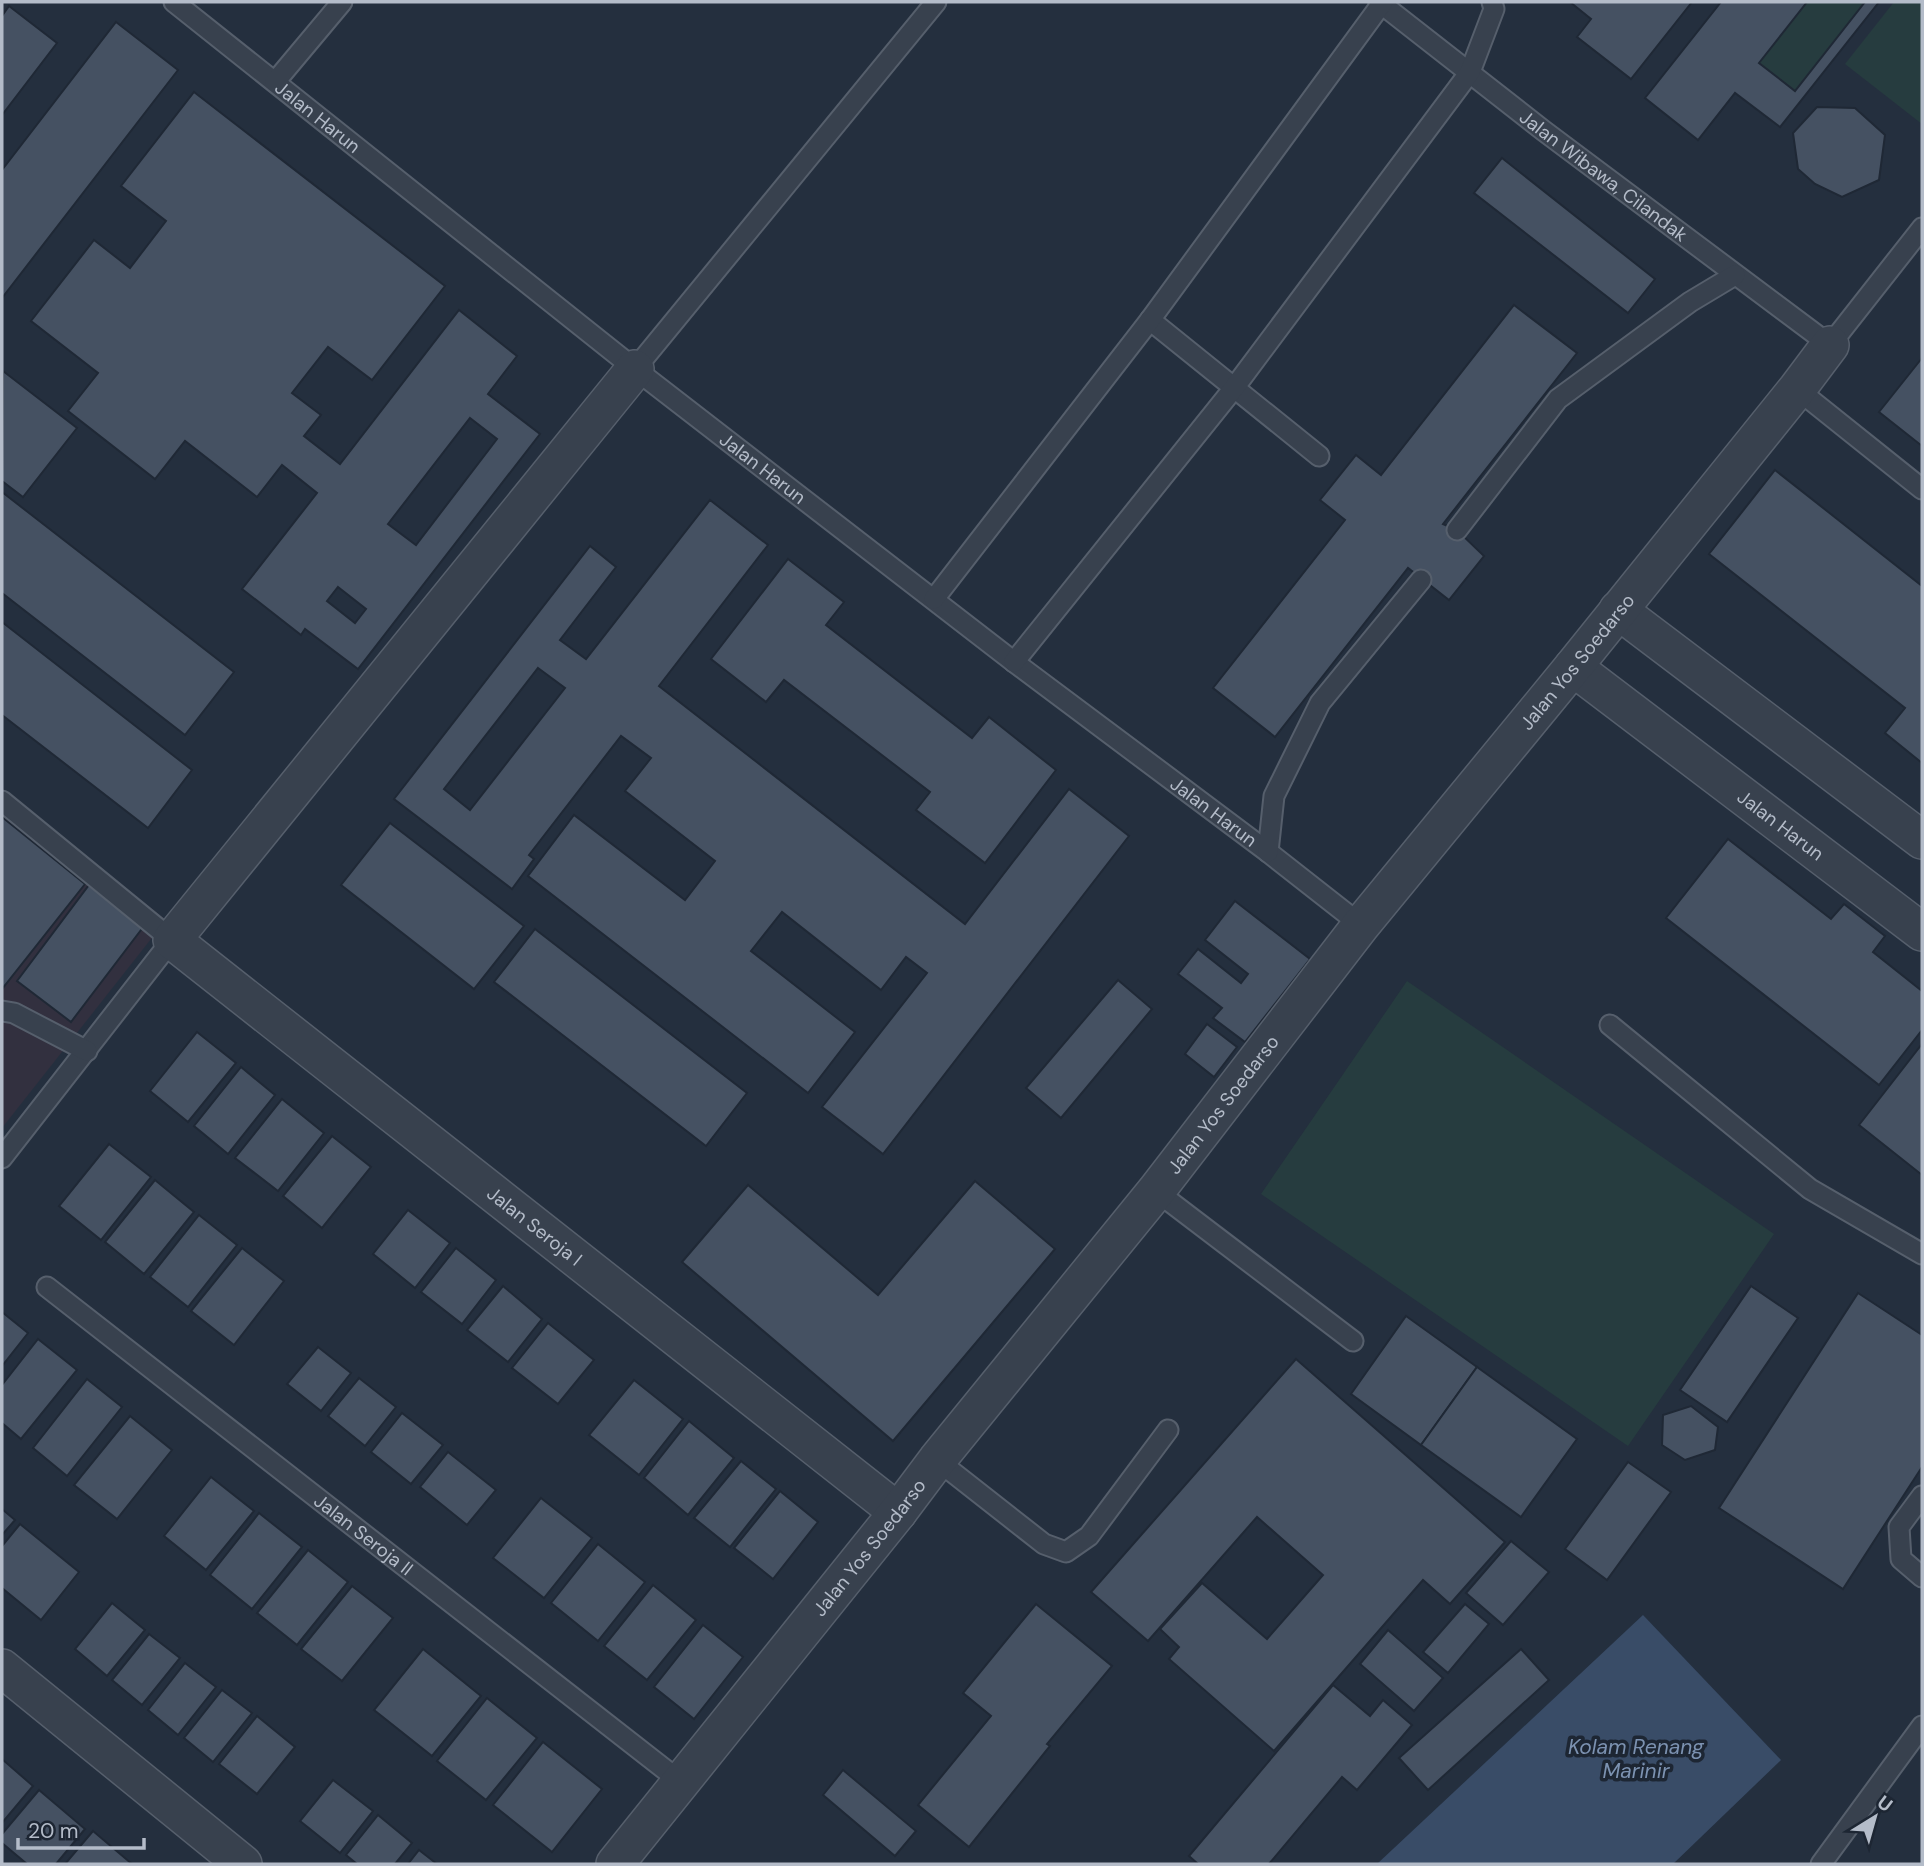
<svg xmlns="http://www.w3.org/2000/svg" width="1924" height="1866" viewBox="0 0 1924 1866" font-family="'DM Sans',sans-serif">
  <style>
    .medical { fill: #32303f }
    .green { fill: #263c3f }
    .water { fill: #394c67 }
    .building { fill: #455162; stroke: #1f2835; stroke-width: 2; fill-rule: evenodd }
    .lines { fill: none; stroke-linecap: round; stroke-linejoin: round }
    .service-casing { stroke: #565f6c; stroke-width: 23 }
    .minor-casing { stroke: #565f6c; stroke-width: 40 }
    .service { stroke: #38414e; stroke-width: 19 }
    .minor { stroke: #38414e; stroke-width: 37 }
    .labels { text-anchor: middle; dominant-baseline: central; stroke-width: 7; stroke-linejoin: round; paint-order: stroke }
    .street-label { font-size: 19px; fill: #b4bcc9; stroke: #1d2633 }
    .water-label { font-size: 21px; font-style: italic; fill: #7c92b1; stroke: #1d2633 }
  </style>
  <rect width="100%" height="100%" fill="#242f3e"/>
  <path class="medical" d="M2 790 166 920 2 1128Z"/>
  <g class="green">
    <path d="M1807 2H1865L1795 91 1759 63Z"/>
    <path d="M1894 2H1922V124L1845 64Z"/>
    <path d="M1407 981 1774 1234 1628 1446 1261 1194Z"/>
  </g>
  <path class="water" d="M1643 1615 1781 1760 1673 1864H1377Z"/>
  <g class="building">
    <path d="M1570 2H1692L1631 79 1577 37 1591 19Z"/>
    <path d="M1721 2H1807L1759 63 1795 91 1865 2H1879L1780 127 1735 93 1698 140 1645 98Z"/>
    <path d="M9 6 57 43 2 115V16Z"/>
    <path d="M116 22 178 70 2 298V170Z"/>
    <path d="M194 92 445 286 372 380 328 347 292 393 321 415 304 436 340 464 459 310 517 356 488 394 540 434 358 669 305 629 301 635 242 589 317 493 282 465 257 497 185 441 155 479 68 411 98 373 31 321 94 240 130 268 166 221 121 186ZM470 418 497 439 416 545 388 524ZM338 587 366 609 355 623 327 601Z"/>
    <path d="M1817 107 1855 108 1885 135 1879 180 1842 197 1815 184 1798 169 1793 133Z"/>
    <path d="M1502 158 1655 279 1628 313 1474 193Z"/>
    <path d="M1514 305 1577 353 1443 524 1457 530 1484 556 1449 600 1408 568 1275 737 1213 688 1345 520 1320 500 1356 455 1381 475Z"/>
    <path d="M1922 358V446L1879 412Z"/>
    <path d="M3 371 77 428 23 497 2 481Z"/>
    <path d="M1775 470 1922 586V763L1885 733 1905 708 1709 554Z"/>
    <path d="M2 492 234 672 185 735 2 593Z"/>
    <path d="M710 500 768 545 659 686 965 924 1069 789 1129 836 883 1154 822 1107 927 973 906 957 881 990 782 912 751 951 855 1032 808 1093 528 876 574 815 685 900 715 861 625 791 651 758 621 736 529 855 534 859 512 889 394 799 590 546 616 567 560 640 586 659ZM538 668 565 688 470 810 444 789Z"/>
    <path d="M788 559 844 602 826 625 972 738 989 717 1056 770 985 863 916 810 930 792 784 680 766 702 711 659Z"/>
    <path d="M2 622 192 770 148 828 2 715Z"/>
    <path d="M2 817 85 884 2 989Z"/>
    <path d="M390 823 524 926 474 989 341 885Z"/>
    <path d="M1728 839 1831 919 1844 904 1885 936 1873 952 1922 991V1030L1879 1085 1666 918Z"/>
    <path d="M89 885 144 926 71 1022 17 981Z"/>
    <path d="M1235 901 1310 959 1245 1042 1213 1018 1222 1008 1178 974 1198 949 1241 983 1248 974 1205 940Z"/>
    <path d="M535 929 747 1093 706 1146 494 982Z"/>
    <path d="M1118 980 1152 1009 1061 1118 1026 1088Z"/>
    <path d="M1207 1024 1237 1047 1214 1077 1185 1054Z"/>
    <path d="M197 1032 236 1063 188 1122 150 1091Z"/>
    <path d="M1922 1044V1175L1859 1125Z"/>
    <path d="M241 1067 275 1095 228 1154 194 1126Z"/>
    <path d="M282 1099 324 1133 278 1191 235 1158Z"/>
    <path d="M332 1136 371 1167 322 1228 283 1196Z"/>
    <path d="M109 1144 151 1177 101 1240 59 1206Z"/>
    <path d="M155 1180 194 1212 144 1274 105 1242Z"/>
    <path d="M975 1181 1055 1249 893 1441 682 1262 748 1185 878 1295Z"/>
    <path d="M408 1210 450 1243 415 1288 373 1254Z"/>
    <path d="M199 1215 237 1245 188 1307 150 1277Z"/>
    <path d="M242 1248 284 1281 234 1345 191 1311Z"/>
    <path d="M456 1248 496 1280 462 1324 421 1292Z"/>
    <path d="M503 1286 542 1319 508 1362 467 1330Z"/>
    <path d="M1751 1286 1798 1318 1727 1422 1680 1390Z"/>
    <path d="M1858 1293 1922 1335V1467L1843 1589 1719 1508Z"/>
    <path d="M2 1312 28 1333 2 1366Z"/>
    <path d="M1406 1316 1477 1367 1421 1445 1351 1394Z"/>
    <path d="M548 1323 594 1360 558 1404 512 1368Z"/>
    <path d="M38 1339 77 1370 21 1439 2 1423V1385Z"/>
    <path d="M318 1347 351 1373 321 1411 287 1384Z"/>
    <path d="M1296 1359 1505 1542 1450 1604 1423 1580 1274 1751 1169 1659 1179 1647 1160 1629 1202 1583 1267 1639 1323 1575 1257 1517 1148 1641 1091 1592Z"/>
    <path d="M1477 1367 1577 1439 1521 1517 1421 1445Z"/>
    <path d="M359 1378 396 1407 365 1446 328 1416Z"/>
    <path d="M87 1379 122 1407 67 1476 33 1448Z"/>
    <path d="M634 1380 683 1419 639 1475 589 1435Z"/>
    <path d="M1691 1406 1718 1427 1715 1450 1685 1460 1662 1445 1663 1415Z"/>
    <path d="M402 1413 443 1445 411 1484 371 1452Z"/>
    <path d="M130 1416 172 1450 117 1519 74 1485Z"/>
    <path d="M689 1421 734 1458 688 1515 644 1478Z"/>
    <path d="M448 1452 496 1490 467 1525 420 1487Z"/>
    <path d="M741 1461 776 1489 730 1547 694 1518Z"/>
    <path d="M1628 1462 1671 1492 1607 1580 1565 1549Z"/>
    <path d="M211 1477 254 1511 206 1570 164 1536Z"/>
    <path d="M780 1491 818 1522 773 1579 734 1548Z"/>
    <path d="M541 1498 592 1538 544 1598 493 1558Z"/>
    <path d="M2 1509 15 1520 2 1535Z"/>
    <path d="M259 1513 302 1547 252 1609 210 1575Z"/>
    <path d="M20 1524 79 1572 41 1620 2 1588V1546Z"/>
    <path d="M1511 1541 1549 1572 1503 1625 1466 1593Z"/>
    <path d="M598 1544 645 1582 598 1641 551 1603Z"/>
    <path d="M308 1550 348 1582 297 1645 257 1613Z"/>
    <path d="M653 1585 696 1620 647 1680 604 1646Z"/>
    <path d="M352 1586 393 1618 342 1681 301 1649Z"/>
    <path d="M112 1603 145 1630 107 1676 75 1649Z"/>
    <path d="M1036 1604 1112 1666 1047 1744 1050 1746 969 1847 918 1805 991 1716 963 1693Z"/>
    <path d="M1465 1604 1489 1624 1448 1673 1423 1652Z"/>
    <path d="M703 1625 743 1657 694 1719 654 1687Z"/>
    <path d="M1388 1630 1443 1678 1414 1711 1360 1664Z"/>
    <path d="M149 1634 180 1658 142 1705 112 1680Z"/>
    <path d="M423 1649 481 1696 432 1756 374 1710Z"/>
    <path d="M1521 1649 1549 1680 1428 1790 1399 1758Z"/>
    <path d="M185 1663 216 1687 178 1735 148 1710Z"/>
    <path d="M1333 1685 1370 1716 1383 1700 1412 1725 1357 1790 1342 1777 1269 1864H1198L1189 1856Z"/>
    <path d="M222 1690 252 1713 213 1762 184 1738Z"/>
    <path d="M487 1698 537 1738 486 1800 437 1761Z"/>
    <path d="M257 1716 295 1747 257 1794 219 1764Z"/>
    <path d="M543 1742 602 1789 552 1852 493 1805Z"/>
    <path d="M2 1759 33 1786 2 1823Z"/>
    <path d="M843 1770 916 1831 895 1856 823 1795Z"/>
    <path d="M333 1780 373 1811 340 1853 300 1821Z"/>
    <path d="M39 1790 85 1829 56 1864H27L2 1843V1834Z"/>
    <path d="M378 1815 412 1843 395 1864H357L346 1855Z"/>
    <path d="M93 1831 132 1864H65Z"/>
    <path d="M419 1850 437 1864H408Z"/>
  </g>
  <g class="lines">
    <defs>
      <g id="service">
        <path id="s1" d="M174 2 635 369 1014 662 1268 852 1361 925"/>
        <path id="s2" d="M1379 2 1544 131 1830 345 1922 228"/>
        <path d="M275 82 342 2"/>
        <path d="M1150 320 1319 456"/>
        <path d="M635 369 936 2"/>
        <path d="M1797 389 1922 489"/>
        <path d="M1457 530 1558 399 1690 302 1735 275"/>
        <path d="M934 599 1150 320 1383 2"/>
        <path d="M1014 662 1234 388 1470 72 1494 9 1492 2"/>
        <path d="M2 801 172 940 2 1158"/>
        <path d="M1268 852 1274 796 1320 703 1421 580"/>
        <path d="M2 1011 14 1013 87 1051"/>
        <path d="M1610 1025 1810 1189 1922 1254"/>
        <path d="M1156 1191 1353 1341"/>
        <path id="s3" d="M47 1287 681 1782"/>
        <path d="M937 1460 1044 1544 1066 1552 1089 1536 1168 1430"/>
        <path d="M1922 1496 1899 1527 1901 1559 1922 1577"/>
        <path d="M1821 1864 1922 1726"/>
      </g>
      <g id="minor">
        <path id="s4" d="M635 369 172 940 898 1512"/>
        <path d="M1618 610 1922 840"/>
        <path id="s5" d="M1573 667 1922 932"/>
        <path d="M2 1668 243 1864"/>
        <path id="s6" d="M615 1864 898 1512 937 1460 1156 1191 1361 925 1573 667 1797 389 1830 345"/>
      </g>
    </defs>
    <use href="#service" class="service-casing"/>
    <use href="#minor" class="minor-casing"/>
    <use href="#service" class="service"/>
    <use href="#minor" class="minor"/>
  </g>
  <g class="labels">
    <g class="street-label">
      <text stroke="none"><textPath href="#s1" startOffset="184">Jalan Harun</textPath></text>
      <text stroke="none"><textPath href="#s2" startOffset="284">Jalan Wibawa, Cilandak</textPath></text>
      <text stroke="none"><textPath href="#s1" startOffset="751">Jalan Harun</textPath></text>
      <text stroke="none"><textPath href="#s6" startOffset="1540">Jalan Yos Soedarso</textPath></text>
      <text stroke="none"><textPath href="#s1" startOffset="1318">Jalan Harun</textPath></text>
      <text stroke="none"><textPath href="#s5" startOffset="261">Jalan Harun</textPath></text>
      <text stroke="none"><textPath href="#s6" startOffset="973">Jalan Yos Soedarso</textPath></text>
      <text stroke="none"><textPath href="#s4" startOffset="1197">Jalan Seroja I</textPath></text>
      <text stroke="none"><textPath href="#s3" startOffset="402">Jalan Seroja II</textPath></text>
      <text stroke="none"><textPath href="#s6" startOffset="406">Jalan Yos Soedarso</textPath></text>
    </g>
    <g class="water-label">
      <text x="1636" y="1747">Kolam Renang<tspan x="1636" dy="24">Marinir</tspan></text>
    </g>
  </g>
  <rect width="1924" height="1866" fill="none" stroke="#b4bcc9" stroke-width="7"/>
  <g transform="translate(1875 1817) rotate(37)" stroke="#1d2633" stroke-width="5" paint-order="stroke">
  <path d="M0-5L12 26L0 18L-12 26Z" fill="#b4bcc9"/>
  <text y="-10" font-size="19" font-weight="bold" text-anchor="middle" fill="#b4bcc9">U</text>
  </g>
  <path d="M18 1838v10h126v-10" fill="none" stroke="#b4bcc9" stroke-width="3.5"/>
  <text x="28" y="1838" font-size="21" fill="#b4bcc9" stroke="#1d2633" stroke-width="5" paint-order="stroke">20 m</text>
</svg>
